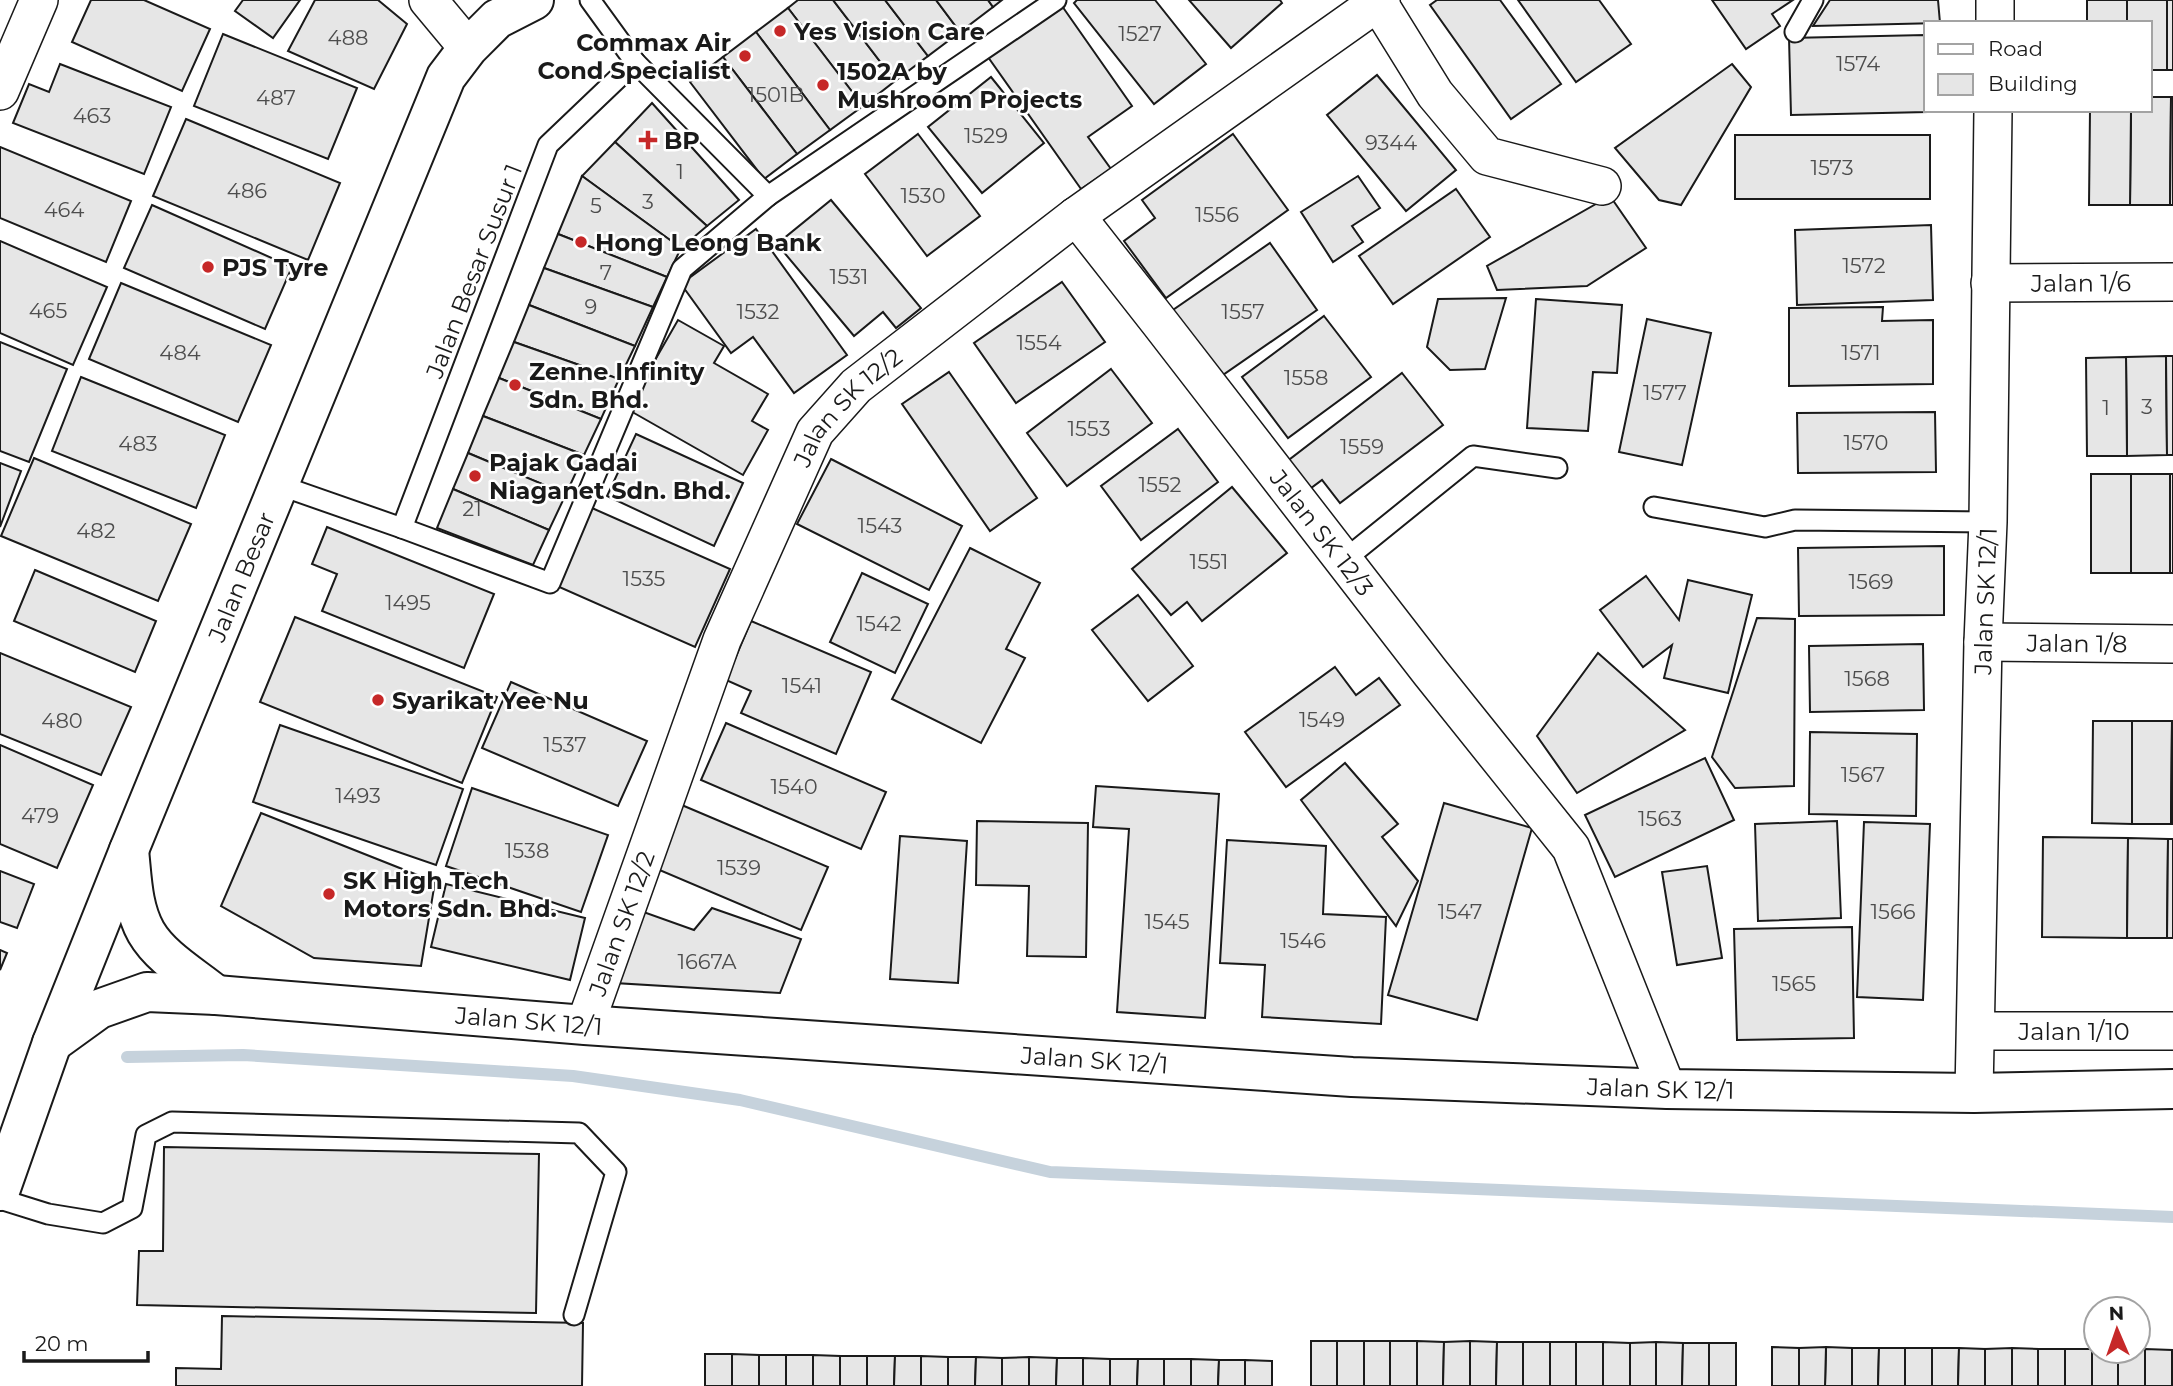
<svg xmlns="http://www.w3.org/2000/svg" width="2173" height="1386" viewBox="0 0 2173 1386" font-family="Montserrat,sans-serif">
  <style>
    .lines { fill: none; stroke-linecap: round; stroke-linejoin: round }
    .stream { stroke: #c6d2dc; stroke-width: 12 }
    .building { fill: #e6e6e6; stroke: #1a1a1a; stroke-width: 2 }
    .service-casing { stroke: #1a1a1a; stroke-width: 23 }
    .minor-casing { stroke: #1a1a1a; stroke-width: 40 }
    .secondary-casing { stroke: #1a1a1a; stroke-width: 42 }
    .primary-casing { stroke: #1a1a1a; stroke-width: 42 }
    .service { stroke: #fff; stroke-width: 19 }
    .minor { stroke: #fff; stroke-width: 37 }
    .secondary { stroke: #fff; stroke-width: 38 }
    .primary { stroke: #fff; stroke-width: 38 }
    .poi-dot { fill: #c62828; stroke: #fff; stroke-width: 2.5 }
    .labels { text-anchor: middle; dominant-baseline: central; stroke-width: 5; stroke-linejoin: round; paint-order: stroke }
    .number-label { font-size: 21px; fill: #4d4d4d }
    .poi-label { font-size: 24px; font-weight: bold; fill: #1a1a1a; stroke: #fff; text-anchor: start }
    .street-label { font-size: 24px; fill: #1a1a1a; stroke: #fff }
  </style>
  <rect width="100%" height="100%" fill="#fff"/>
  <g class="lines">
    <path class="stream" d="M127 1057 243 1055 573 1076 740 1100 1050 1172 2173 1217"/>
  </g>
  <g class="building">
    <path d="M91 0H144L210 29 182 91 72 42Z"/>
    <path d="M243 0H300L273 38 235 11Z"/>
    <path d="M315 0H378L407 24 374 89 288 51Z"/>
    <path d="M798 0H833L895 81 863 106 788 8Z"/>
    <path d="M833 0H885L928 56 895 81Z"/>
    <path d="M885 0H936L960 32 928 56Z"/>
    <path d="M936 0H988L993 7 960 32Z"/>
    <path d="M988 0H1002L993 7Z"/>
    <path d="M1077 0H1155L1206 64 1154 104 1074 3Z"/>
    <path d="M1189 0H1280L1282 3 1231 48Z"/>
    <path d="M1437 0H1500L1561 84 1511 119 1430 5Z"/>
    <path d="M1518 0H1599L1631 44 1576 82Z"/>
    <path d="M1712 0H1793L1772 14 1780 26 1746 49Z"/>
    <path d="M1830 0H1938L1940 23 1813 26Z"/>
    <rect x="2087" y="0" width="40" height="23"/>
    <path d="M2127 0H2167V70H2150V23H2127Z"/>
    <rect x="2167" y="0" width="6" height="70"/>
    <path d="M1062 6 1132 106 1088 137 1111 169 1081 189 988 57Z"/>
    <path d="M788 8 863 106 830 130 756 32Z"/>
    <path d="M756 32 830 130 797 154 723 57Z"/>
    <path d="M223 34 357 88 328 159 194 106Z"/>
    <path d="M1925 35 1927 112 1791 115 1789 38Z"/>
    <path d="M723 57 797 154 764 179 690 82Z"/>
    <path d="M60 64 171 107 144 174 13 123 29 84 49 92Z"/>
    <path d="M1732 64 1751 87 1681 205 1659 200 1615 148Z"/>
    <path d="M1377 75 1456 170 1406 211 1327 115Z"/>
    <path d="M991 77 1044 143 982 193 928 127Z"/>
    <path d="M2150 97H2171L2170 205H2130L2131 110H2150Z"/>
    <path d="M2171 97H2173V205H2170Z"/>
    <path d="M652 103 739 200 707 226 615 142Z"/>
    <path d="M2090 110H2131L2130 205H2089Z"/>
    <path d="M186 119 340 183 308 260 153 196Z"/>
    <path d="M918 134 980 216 927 256 865 174Z"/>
    <path d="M1233 134 1288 210 1166 298 1124 241 1155 218 1142 200Z"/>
    <rect x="1735" y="135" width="195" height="64"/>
    <path d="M615 142 707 226 681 248 582 176Z"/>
    <path d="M0 147 131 201 106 262 0 218Z"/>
    <path d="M582 176 681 248 667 277 558 234Z"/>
    <path d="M1358 176 1380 208 1352 226 1363 242 1333 262 1301 212Z"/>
    <path d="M1456 189 1490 237 1393 304 1359 256Z"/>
    <path d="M1610 196 1646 248 1587 286 1497 290 1487 266Z"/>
    <path d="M831 200 921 308 896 328 883 312 854 336 777 244Z"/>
    <path d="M152 205 292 267 265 329 124 268Z"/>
    <path d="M1931 225 1933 300 1797 305 1795 230Z"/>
    <path d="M756 229 847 355 794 393 753 337 731 353 681 284Z"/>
    <path d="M558 234 667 277 653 307 544 268Z"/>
    <path d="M0 241 107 287 73 365 0 333Z"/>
    <path d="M1270 243 1317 310 1217 379 1170 312Z"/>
    <path d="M544 268 653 307 635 346 529 305Z"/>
    <path d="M1062 282 1105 342 1016 403 974 343Z"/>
    <path d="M121 283 271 345 238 422 89 359Z"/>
    <path d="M1506 298 1485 369 1450 370 1427 347 1438 299Z"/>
    <path d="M1536 299 1622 305 1617 373 1593 372 1588 431 1527 428Z"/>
    <path d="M529 305 635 346 619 379 514 342Z"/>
    <path d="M1883 307 1882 321 1933 320V384L1789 386V308Z"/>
    <path d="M1324 316 1371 377 1288 438 1242 377Z"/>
    <path d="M1647 319 1711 333 1682 465 1619 452Z"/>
    <path d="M678 320 724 346 714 363 768 394 752 421 768 430 743 475 627 409Z"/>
    <path d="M0 342 67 369 29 462 0 451Z"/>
    <path d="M514 342 619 379 601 419 499 378Z"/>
    <path d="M2166 356 2167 455 2127 456 2126 357Z"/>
    <path d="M2166 356H2173V455H2167Z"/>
    <path d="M2126 357 2127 456H2087L2086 358Z"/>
    <path d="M1111 369 1152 423 1067 486 1027 433Z"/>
    <path d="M949 372 1037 498 990 531 902 404Z"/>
    <path d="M1402 373 1443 425 1340 503 1322 480 1303 494 1281 466Z"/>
    <path d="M81 377 225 435 196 508 52 451Z"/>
    <path d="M499 378 601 419 584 455 483 416Z"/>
    <path d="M1935 412 1936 472 1798 473 1797 413Z"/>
    <path d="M483 416 584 455 566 494 468 453Z"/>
    <path d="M1178 429 1218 482 1141 540 1101 486Z"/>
    <path d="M636 434 743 483 714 546 607 496Z"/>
    <path d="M468 453 566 494 549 530 453 489Z"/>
    <path d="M34 458 191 524 158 601 1 536Z"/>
    <path d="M831 459 962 526 929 590 797 524Z"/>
    <path d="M0 463 21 471 0 527Z"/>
    <rect x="2091" y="474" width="40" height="99"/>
    <rect x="2131" y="474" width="39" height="99"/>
    <rect x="2170" y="474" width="3" height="99"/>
    <path d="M1232 487 1287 553 1202 621 1187 602 1171 615 1132 569Z"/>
    <path d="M453 489 549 530 533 565 437 528Z"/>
    <path d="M592 508 730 569 695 647 557 586Z"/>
    <path d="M327 527 494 594 464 668 322 611 337 574 312 564Z"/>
    <path d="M1944 546V615L1799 616 1798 548Z"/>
    <path d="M970 548 1040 583 1006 649 1025 658 981 743 892 699Z"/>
    <path d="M35 570 156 621 135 672 14 621Z"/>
    <path d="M862 573 928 604 895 673 830 642Z"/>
    <path d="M1646 576 1679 620 1688 580 1752 595 1728 693 1664 678 1672 645 1643 667 1600 610Z"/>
    <path d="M1138 595 1193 666 1148 701 1092 630Z"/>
    <path d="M295 617 497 697 462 783 260 702Z"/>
    <path d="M1757 618 1795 619 1794 786 1735 788 1712 757Z"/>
    <path d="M751 621 871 672 836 754 741 713 751 691 726 680Z"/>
    <path d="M1923 644 1924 710 1810 712 1809 646Z"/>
    <path d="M0 653 131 707 101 775 0 734Z"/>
    <path d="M1598 653 1685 730 1577 793 1537 736Z"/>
    <path d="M1335 667 1356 695 1379 678 1400 705 1286 787 1245 732Z"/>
    <path d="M511 682 647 741 618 806 482 748Z"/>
    <path d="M2093 721H2132V824L2092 823Z"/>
    <path d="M2132 721H2172L2171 824H2132Z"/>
    <path d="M2172 721H2173V824H2171Z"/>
    <path d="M726 723 886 792 861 849 701 780Z"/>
    <path d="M280 725 463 789 436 865 253 802Z"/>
    <path d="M1810 732 1917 734 1916 816 1809 814Z"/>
    <path d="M0 745 93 785 57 868 0 844Z"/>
    <path d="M1705 758 1734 820 1615 877 1585 815Z"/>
    <path d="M1345 763 1398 824 1382 837 1418 881 1396 926 1301 800Z"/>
    <path d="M1096 786 1219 794 1205 1018 1117 1012 1129 829 1093 827Z"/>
    <path d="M472 788 608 835 581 912 446 866Z"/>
    <path d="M677 803 828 867 801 930 650 866Z"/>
    <path d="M1444 803 1532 828 1477 1020 1388 995Z"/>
    <path d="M261 813 435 882 421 966 314 958 221 906Z"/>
    <path d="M977 821 1088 823 1086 957 1027 956 1029 886 976 885Z"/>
    <path d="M1837 821 1841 918 1758 921 1755 824Z"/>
    <path d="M1864 822 1930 824 1923 1000 1857 997Z"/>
    <path d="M900 836 967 841 958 983 890 979Z"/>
    <path d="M2043 837 2128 838 2127 938 2042 937Z"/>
    <path d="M2128 838 2168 839 2167 938H2127Z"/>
    <path d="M2168 839H2173V938H2167Z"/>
    <path d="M1227 840 1326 846 1323 914 1386 917 1381 1024 1262 1017 1265 965 1220 963Z"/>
    <path d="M1707 866 1722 958 1677 965 1662 872Z"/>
    <path d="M0 871 34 884 17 928 0 922Z"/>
    <path d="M446 884 585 918 570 980 431 947Z"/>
    <path d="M712 908 801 939 780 993 615 983 638 910 694 930Z"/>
    <path d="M1852 927 1854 1038 1737 1040 1734 929Z"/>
    <path d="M0 950 7 953 0 970Z"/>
    <path d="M164 1147 539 1154 536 1313 137 1305 139 1251H163Z"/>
    <path d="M222 1316 583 1323 582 1386H176V1368L221 1369Z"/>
    <rect x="1311" y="1341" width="26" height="45"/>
    <rect x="1337" y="1341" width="27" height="45"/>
    <rect x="1364" y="1341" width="26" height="45"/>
    <rect x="1390" y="1341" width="27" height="45"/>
    <path d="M1417 1341 1444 1342 1443 1386H1417Z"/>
    <path d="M1470 1341 1497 1342 1496 1386H1470Z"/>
    <path d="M1470 1341V1386H1443L1444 1342Z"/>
    <path d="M1497 1342H1523V1386H1496Z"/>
    <rect x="1523" y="1342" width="27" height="44"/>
    <rect x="1550" y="1342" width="26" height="44"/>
    <rect x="1576" y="1342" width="27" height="44"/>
    <path d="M1603 1342 1630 1343V1386H1603Z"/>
    <path d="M1656 1342 1683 1343 1682 1386H1656Z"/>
    <path d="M1656 1342V1386H1630V1343Z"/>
    <path d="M1683 1343H1709V1386H1682Z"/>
    <rect x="1709" y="1343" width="27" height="43"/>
    <path d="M1772 1347 1799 1348V1386H1772Z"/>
    <path d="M1826 1347 1852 1348V1386H1825Z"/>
    <path d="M1826 1347 1825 1386H1799V1348Z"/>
    <path d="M1852 1348H1879L1878 1386H1852Z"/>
    <path d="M1879 1348H1905V1386H1878Z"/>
    <rect x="1905" y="1348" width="27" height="38"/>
    <path d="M1932 1348H1959L1958 1386H1932Z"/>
    <path d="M1959 1348 1985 1349V1386H1958Z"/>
    <path d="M2012 1348 2038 1349V1386H2012Z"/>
    <path d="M2012 1348V1386H1985V1349Z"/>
    <rect x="2038" y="1349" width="27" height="37"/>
    <rect x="2065" y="1349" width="27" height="37"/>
    <path d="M2092 1349H2096V1351H2118V1386H2092Z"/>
    <path d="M2138 1349H2145V1386H2118V1351H2138Z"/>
    <path d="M2145 1349 2172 1350V1386H2145Z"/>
    <rect x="2172" y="1350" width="1" height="36"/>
    <rect x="705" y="1354" width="27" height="32"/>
    <path d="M732 1354 759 1355V1386H732Z"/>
    <rect x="759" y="1355" width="27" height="31"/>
    <rect x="786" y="1355" width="27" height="31"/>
    <path d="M813 1355 840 1356V1386H813Z"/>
    <rect x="840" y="1356" width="27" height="30"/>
    <path d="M867 1356H895L894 1386H867Z"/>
    <path d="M895 1356H921V1386H894Z"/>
    <path d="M921 1356 948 1357V1386H921Z"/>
    <path d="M948 1357H976L975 1386H948Z"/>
    <path d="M976 1357 1002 1358V1386H975Z"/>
    <path d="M1029 1357 1057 1358 1056 1386H1029Z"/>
    <path d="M1029 1357V1386H1002V1358Z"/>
    <path d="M1057 1358H1083V1386H1056Z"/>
    <path d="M1083 1358 1110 1359V1386H1083Z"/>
    <path d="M1110 1359H1138L1137 1386H1110Z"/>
    <path d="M1138 1359H1164V1386H1137Z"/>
    <rect x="1164" y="1359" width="27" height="27"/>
    <path d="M1191 1359 1219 1360 1218 1386H1191Z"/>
    <path d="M1219 1360H1245V1386H1218Z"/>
    <path d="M1245 1360 1272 1361V1386H1245Z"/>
  </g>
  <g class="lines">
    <defs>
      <g id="service">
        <path d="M590 0 635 62 768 196"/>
        <path d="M1795 32 1813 0"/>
        <path d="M279 485 402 528 550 583 682 269 768 196 1056 0"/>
        <path d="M1654 507 1765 527 1795 520 1988 522"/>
        <path d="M402 528 548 145 635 62"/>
        <path d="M1343 561 1473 456 1557 468"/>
        <path d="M0 1199 48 1214 103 1223 132 1208 146 1135 172 1122 579 1133 616 1172 574 1315"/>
      </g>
      <g id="minor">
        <path d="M428 0 468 48"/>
        <path d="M1378 2 1435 94 1487 156 1602 186"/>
        <path d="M1995 23V0"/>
        <path d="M0 91 39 0"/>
        <path id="s1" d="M1076 216 1160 323 1430 672 1571 848 1667 1089"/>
        <path id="s2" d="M1990 283 2173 282"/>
        <path id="s3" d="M1983 642 2173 644"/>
        <path id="s4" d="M585 1025 722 640 815 432 856 386 1076 216 1381 0"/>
        <path id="s5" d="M1976 1031H2173"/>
        <path id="s6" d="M1974 1093 1983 642 1988 522 1993 110"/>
      </g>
      <g id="secondary">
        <path d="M129 850C132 877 132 907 146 932 161 958 193 976 216 995"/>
        <path id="s7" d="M52 1043 99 1009 147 992 216 995 585 1025 1352 1077 1667 1089 1974 1093 2173 1089"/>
      </g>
      <g id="primary">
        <path id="s8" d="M0 1191 52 1043 129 850 446 77 468 48 497 19 534 0"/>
      </g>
    </defs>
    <use href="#service" class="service-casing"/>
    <use href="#minor" class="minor-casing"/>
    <use href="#secondary" class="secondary-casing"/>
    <use href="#primary" class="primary-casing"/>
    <use href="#service" class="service"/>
    <use href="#minor" class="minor"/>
    <use href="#secondary" class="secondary"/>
    <use href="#primary" class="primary"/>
  </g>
  <g class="poi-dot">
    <circle cx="780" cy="31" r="7"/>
    <circle cx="745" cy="56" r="7"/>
    <circle cx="823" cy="85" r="7"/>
    <path d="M644.5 129.5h7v7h7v7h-7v7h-7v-7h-7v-7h7z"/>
    <circle cx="581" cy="242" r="7"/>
    <circle cx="208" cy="267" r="7"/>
    <circle cx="515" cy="385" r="7"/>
    <circle cx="475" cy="476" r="7"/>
    <circle cx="378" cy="700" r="7"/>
    <circle cx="329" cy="894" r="7"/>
  </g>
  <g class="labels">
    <g class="number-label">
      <text x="1140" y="33">1527</text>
      <text x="348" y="37">488</text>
      <text x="1858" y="63">1574</text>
      <text x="776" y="94">1501B</text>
      <text x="276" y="97">487</text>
      <text x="92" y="115">463</text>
      <text x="986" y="135">1529</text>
      <text x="1391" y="142">9344</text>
      <text x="1832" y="167">1573</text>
      <text x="680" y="171">1</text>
      <text x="247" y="190">486</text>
      <text x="923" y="195">1530</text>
      <text x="648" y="201">3</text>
      <text x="596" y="205">5</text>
      <text x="64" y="209">464</text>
      <text x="1217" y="214">1556</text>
      <text x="1864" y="265">1572</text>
      <text x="606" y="272">7</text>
      <text x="849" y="276">1531</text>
      <text x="591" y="306">9</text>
      <text x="48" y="310">465</text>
      <text x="758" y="311">1532</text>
      <text x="1243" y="311">1557</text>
      <text x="1039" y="342">1554</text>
      <text x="180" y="352">484</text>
      <text x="1861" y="352">1571</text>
      <text x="1306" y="377">1558</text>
      <text x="1665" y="392">1577</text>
      <text x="2147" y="406">3</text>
      <text x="2106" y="407">1</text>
      <text x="1089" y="428">1553</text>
      <text x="1866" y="442">1570</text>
      <text x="138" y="443">483</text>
      <text x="1362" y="446">1559</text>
      <text x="1160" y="484">1552</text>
      <text x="472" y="508">21</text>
      <text x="880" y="525">1543</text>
      <text x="96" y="530">482</text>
      <text x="1209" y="561">1551</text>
      <text x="644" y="578">1535</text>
      <text x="1871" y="581">1569</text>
      <text x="408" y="602">1495</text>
      <text x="879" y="623">1542</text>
      <text x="1867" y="678">1568</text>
      <text x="802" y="685">1541</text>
      <text x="1322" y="719">1549</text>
      <text x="62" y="720">480</text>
      <text x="565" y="744">1537</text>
      <text x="1863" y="774">1567</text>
      <text x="794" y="786">1540</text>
      <text x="358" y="795">1493</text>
      <text x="40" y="815">479</text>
      <text x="1660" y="818">1563</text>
      <text x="527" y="850">1538</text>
      <text x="739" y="867">1539</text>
      <text x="1460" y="911">1547</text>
      <text x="1893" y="911">1566</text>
      <text x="1167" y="921">1545</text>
      <text x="1303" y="940">1546</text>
      <text x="707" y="961">1667A</text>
      <text x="1794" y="983">1565</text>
    </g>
    <g class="poi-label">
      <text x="794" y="31">Yes Vision Care</text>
      <text x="731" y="42" text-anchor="end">Commax Air<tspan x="731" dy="28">Cond Specialist</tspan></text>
      <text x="837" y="71">1502A by<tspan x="837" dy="28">Mushroom Projects</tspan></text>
      <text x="664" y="140">BP</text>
      <text x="595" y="242">Hong Leong Bank</text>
      <text x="222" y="267">PJS Tyre</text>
      <text x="529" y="371">Zenne Infinity<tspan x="529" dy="28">Sdn. Bhd.</tspan></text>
      <text x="489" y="462">Pajak Gadai<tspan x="489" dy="28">Niaganet Sdn. Bhd.</tspan></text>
      <text x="392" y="700">Syarikat Yee Nu</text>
      <text x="343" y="880">SK High Tech<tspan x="343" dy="28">Motors Sdn. Bhd.</tspan></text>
    </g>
    <g class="street-label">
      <text transform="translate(474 271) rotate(-69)">Jalan Besar Susur 1</text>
      <text stroke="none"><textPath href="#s2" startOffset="91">Jalan 1/6</textPath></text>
      <text stroke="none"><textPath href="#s4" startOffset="676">Jalan SK 12/2</textPath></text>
      <text stroke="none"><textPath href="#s1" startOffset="401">Jalan SK 12/3</textPath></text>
      <text stroke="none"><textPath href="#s8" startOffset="660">Jalan Besar</textPath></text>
      <text stroke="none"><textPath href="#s6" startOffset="492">Jalan SK 12/1</textPath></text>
      <text stroke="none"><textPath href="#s3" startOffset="94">Jalan 1/8</textPath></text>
      <text stroke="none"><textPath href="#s4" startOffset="108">Jalan SK 12/2</textPath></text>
      <text stroke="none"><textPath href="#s7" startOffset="492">Jalan SK 12/1</textPath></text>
      <text stroke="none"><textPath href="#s5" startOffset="98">Jalan 1/10</textPath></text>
      <text stroke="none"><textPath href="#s7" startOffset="1059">Jalan SK 12/1</textPath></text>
      <text stroke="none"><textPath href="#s7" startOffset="1626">Jalan SK 12/1</textPath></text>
    </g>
  </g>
  <rect x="1924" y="21" width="228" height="91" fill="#ffffff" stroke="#a3a3a3" stroke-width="2"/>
  <rect x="1938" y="44" width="35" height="10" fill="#ffffff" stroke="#a3a3a3" stroke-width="2"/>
  <text x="1988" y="56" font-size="21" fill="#1a1a1a">Road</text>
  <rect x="1938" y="74" width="35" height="21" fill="#e6e6e6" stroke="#a3a3a3" stroke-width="2"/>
  <text x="1988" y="91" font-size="21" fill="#1a1a1a">Building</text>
  <g transform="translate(2117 1330) rotate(358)"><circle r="33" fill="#ffffff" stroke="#a3a3a3" stroke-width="2"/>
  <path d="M0-5L12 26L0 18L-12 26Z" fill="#c62828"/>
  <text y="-10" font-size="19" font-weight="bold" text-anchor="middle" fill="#1a1a1a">N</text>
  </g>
  <path d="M24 1351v10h124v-10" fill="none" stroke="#1a1a1a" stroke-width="3.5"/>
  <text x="35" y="1351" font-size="21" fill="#1a1a1a" stroke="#ffffff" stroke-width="5" paint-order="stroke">20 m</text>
</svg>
